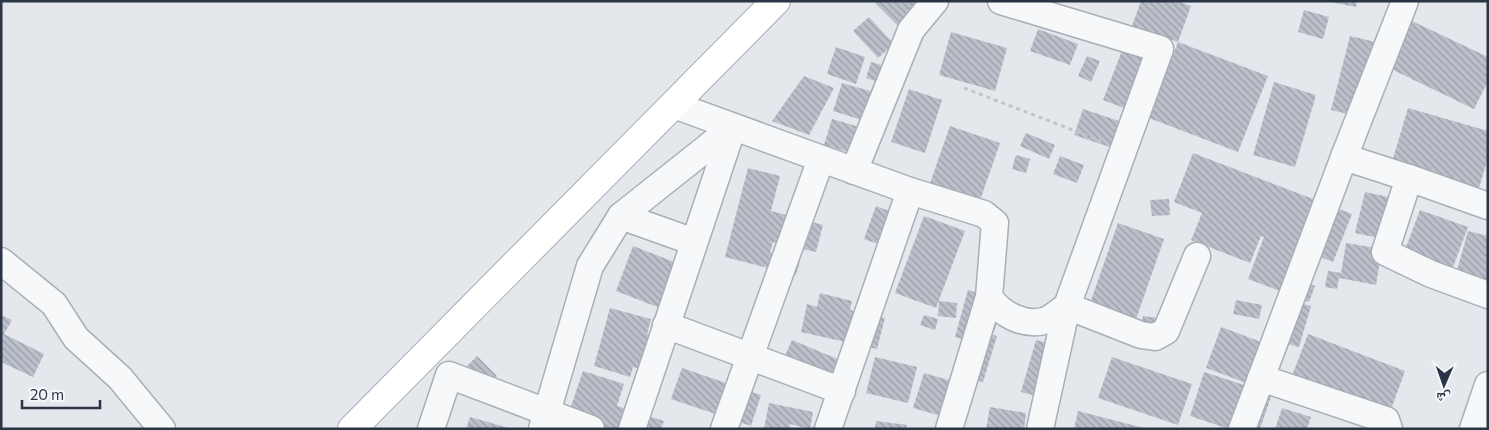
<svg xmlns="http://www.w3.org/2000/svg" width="1489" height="430" viewBox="0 0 1489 430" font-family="Commissioner,'Noto Naskh Arabic',sans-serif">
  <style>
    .building { fill: url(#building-back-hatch) }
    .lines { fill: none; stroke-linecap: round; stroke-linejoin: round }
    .minor-casing { stroke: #a9aeb7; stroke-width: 29 }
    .secondary-casing { stroke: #a9aeb7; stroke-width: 30 }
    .path { stroke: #c2c5cb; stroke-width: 3; stroke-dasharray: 4 4; stroke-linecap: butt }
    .minor { stroke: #f7f8fa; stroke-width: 26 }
    .secondary { stroke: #fff; stroke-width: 28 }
  </style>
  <defs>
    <pattern id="building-back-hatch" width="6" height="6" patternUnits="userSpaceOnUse" patternTransform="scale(1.25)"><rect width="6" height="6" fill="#bbc0ca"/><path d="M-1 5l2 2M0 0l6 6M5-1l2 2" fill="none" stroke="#989da6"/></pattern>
  </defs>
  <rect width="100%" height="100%" fill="#e4e7ec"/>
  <g class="building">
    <path d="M877 1H926L905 33 875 3Z"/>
    <path d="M1141 1H1177L1191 6 1178 42 1132 26Z"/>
    <path d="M1325 1H1357L1356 7Z"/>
    <path d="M1304 10 1329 17 1323 39 1298 32Z"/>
    <path d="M869 17 894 44 878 58 853 31Z"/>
    <path d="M1412 21 1488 57V81L1474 109 1389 68Z"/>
    <path d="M1038 29 1078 44 1070 65 1030 51Z"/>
    <path d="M951 32 1007 48 995 91 939 75Z"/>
    <path d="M1350 36 1384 44 1366 118 1331 110Z"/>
    <path d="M1178 42 1268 76 1238 152 1149 118Z"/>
    <path d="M1125 43 1159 55 1137 113 1103 100Z"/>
    <path d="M836 47 865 57 856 84 827 74Z"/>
    <path d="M1087 56 1100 61 1091 82 1078 76Z"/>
    <path d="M871 62 888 67 884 84 866 78Z"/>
    <path d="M804 76 834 88 809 135 772 121Z"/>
    <path d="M1274 82 1316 95 1295 167 1253 155Z"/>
    <path d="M842 83 877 93 868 122 833 111Z"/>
    <path d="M909 89 942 100 925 153 891 142Z"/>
    <path d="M1408 108 1488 131V158L1479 188 1392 162Z"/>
    <path d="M1083 109 1143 129 1130 154 1074 135Z"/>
    <path d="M832 119 873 131 865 157 824 145Z"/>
    <path d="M950 126 1000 143 978 206 928 189Z"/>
    <path d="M1026 133 1055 145 1049 159 1020 146Z"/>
    <path d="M1193 153 1352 214 1333 262 1305 251 1294 279 1315 286 1309 302 1248 279 1264 237 1261 236 1250 263 1191 240 1202 213 1174 202Z"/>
    <path d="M1016 155 1030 159 1026 173 1012 169Z"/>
    <path d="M1060 156 1084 165 1077 183 1053 174Z"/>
    <path d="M748 168 780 176 771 211 823 225 816 252 773 242 770 253 800 261 796 275 725 257Z"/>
    <path d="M1365 192 1398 199 1388 240 1355 233Z"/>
    <path d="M1169 199 1170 215 1152 216 1150 200Z"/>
    <path d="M876 206 910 219 898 251 864 239Z"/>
    <path d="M1420 210 1468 227 1450 275 1402 258Z"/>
    <path d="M924 216 965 231 936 308 895 293Z"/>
    <path d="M1118 223 1164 239 1134 325 1088 309Z"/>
    <path d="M1468 231 1488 236V287L1455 278Z"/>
    <path d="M1346 243 1382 249 1376 285 1339 278 1337 289 1325 287 1328 271 1341 273Z"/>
    <path d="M633 246 695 270 678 315 616 291Z"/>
    <path d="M968 290 1003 300 994 332 975 327 974 329 997 336 983 382 959 375 970 341 955 337Z"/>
    <path d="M820 293 852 301 850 310 885 318 877 349 801 332 807 304 817 307Z"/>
    <path d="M1286 299 1311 306 1299 347 1274 340Z"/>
    <path d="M1236 300 1262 305 1259 319 1233 314Z"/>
    <path d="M939 301 957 303 956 318 938 316Z"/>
    <path d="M610 308 651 319 647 334 668 340 658 374 633 367 630 377 594 366Z"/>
    <path d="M1 315 12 320 4 334 44 354 33 377 1 362Z"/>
    <path d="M924 315 938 319 935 330 920 325Z"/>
    <path d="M1143 316 1159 318 1157 332 1141 330Z"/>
    <path d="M1221 327 1280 349 1265 390 1206 368Z"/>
    <path d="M1308 334 1405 371 1386 423 1288 386Z"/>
    <path d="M792 340 859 368 846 399 778 371Z"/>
    <path d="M1036 340 1062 347 1047 399 1021 392Z"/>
    <path d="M477 356 497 376 479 394 459 374Z"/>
    <path d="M875 357 917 367 908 403 866 393Z"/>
    <path d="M1112 357 1192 384 1178 425 1098 398Z"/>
    <path d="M682 368 761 395 751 426 671 399Z"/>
    <path d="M583 371 624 384 617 406 664 421 661 429H579L565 424Z"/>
    <path d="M1204 372 1272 394 1260 429H1229L1190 416Z"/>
    <path d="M924 373 969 386 959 421 913 408Z"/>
    <path d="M769 403 813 412 810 429 790 424 789 429H764Z"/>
    <path d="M990 407 1026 413 1024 429H986Z"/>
    <path d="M1282 408 1311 417 1307 429H1275Z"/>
    <path d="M1078 411 1144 428V429H1074Z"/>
    <path d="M470 417 509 428V429H466Z"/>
    <path d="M876 421 907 425 906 429H875Z"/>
  </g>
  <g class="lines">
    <defs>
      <g id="minor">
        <path d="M674 105 910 191 984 214 995 223 989 297C1001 314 1023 326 1044 321 1051 319 1061 310 1067 306L1160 49 1001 1"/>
        <path d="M1344 157 1405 1"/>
        <path d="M854 171 911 30 935 1"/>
        <path d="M1409 178 1488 206"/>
        <path d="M621 216 694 242"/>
        <path d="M1 261 54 304 76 338 120 378 162 429"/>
        <path d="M666 325 842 391"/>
        <path d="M1261 378 1386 420 1389 429"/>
        <path d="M431 429 449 375 591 429"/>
        <path d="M542 429 590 266 621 216 733 127"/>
        <path d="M632 429 733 127"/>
        <path d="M724 429 821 159"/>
        <path d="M828 429 910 191"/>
        <path d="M949 429 989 297"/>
        <path d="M1040 429 1067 306 1141 335 1155 337 1166 331 1197 256"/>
        <path d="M1242 429 1344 157 1409 178 1385 252 1431 274 1488 295"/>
        <path d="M1473 429 1488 385"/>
      </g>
      <path id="secondary" d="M352 429 776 1"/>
    </defs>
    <use href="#minor" class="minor-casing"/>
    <use href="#secondary" class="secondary-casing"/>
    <path class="path" d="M964 88 1101 141"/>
    <use href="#minor" class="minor"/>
    <use href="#secondary" class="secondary"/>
  </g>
  <rect width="1489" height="430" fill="none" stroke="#2b3445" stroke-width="5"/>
  <g transform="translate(1444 385) rotate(182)" stroke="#f4f6f9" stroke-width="4" paint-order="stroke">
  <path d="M0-4L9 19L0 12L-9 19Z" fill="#2b3445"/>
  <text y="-8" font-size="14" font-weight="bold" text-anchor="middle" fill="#2b3445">ش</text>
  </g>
  <path d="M22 400v8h78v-8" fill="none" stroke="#2b3445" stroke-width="2.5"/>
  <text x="30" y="400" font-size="15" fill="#2b3445" stroke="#f4f6f9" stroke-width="4" paint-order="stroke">20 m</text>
</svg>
